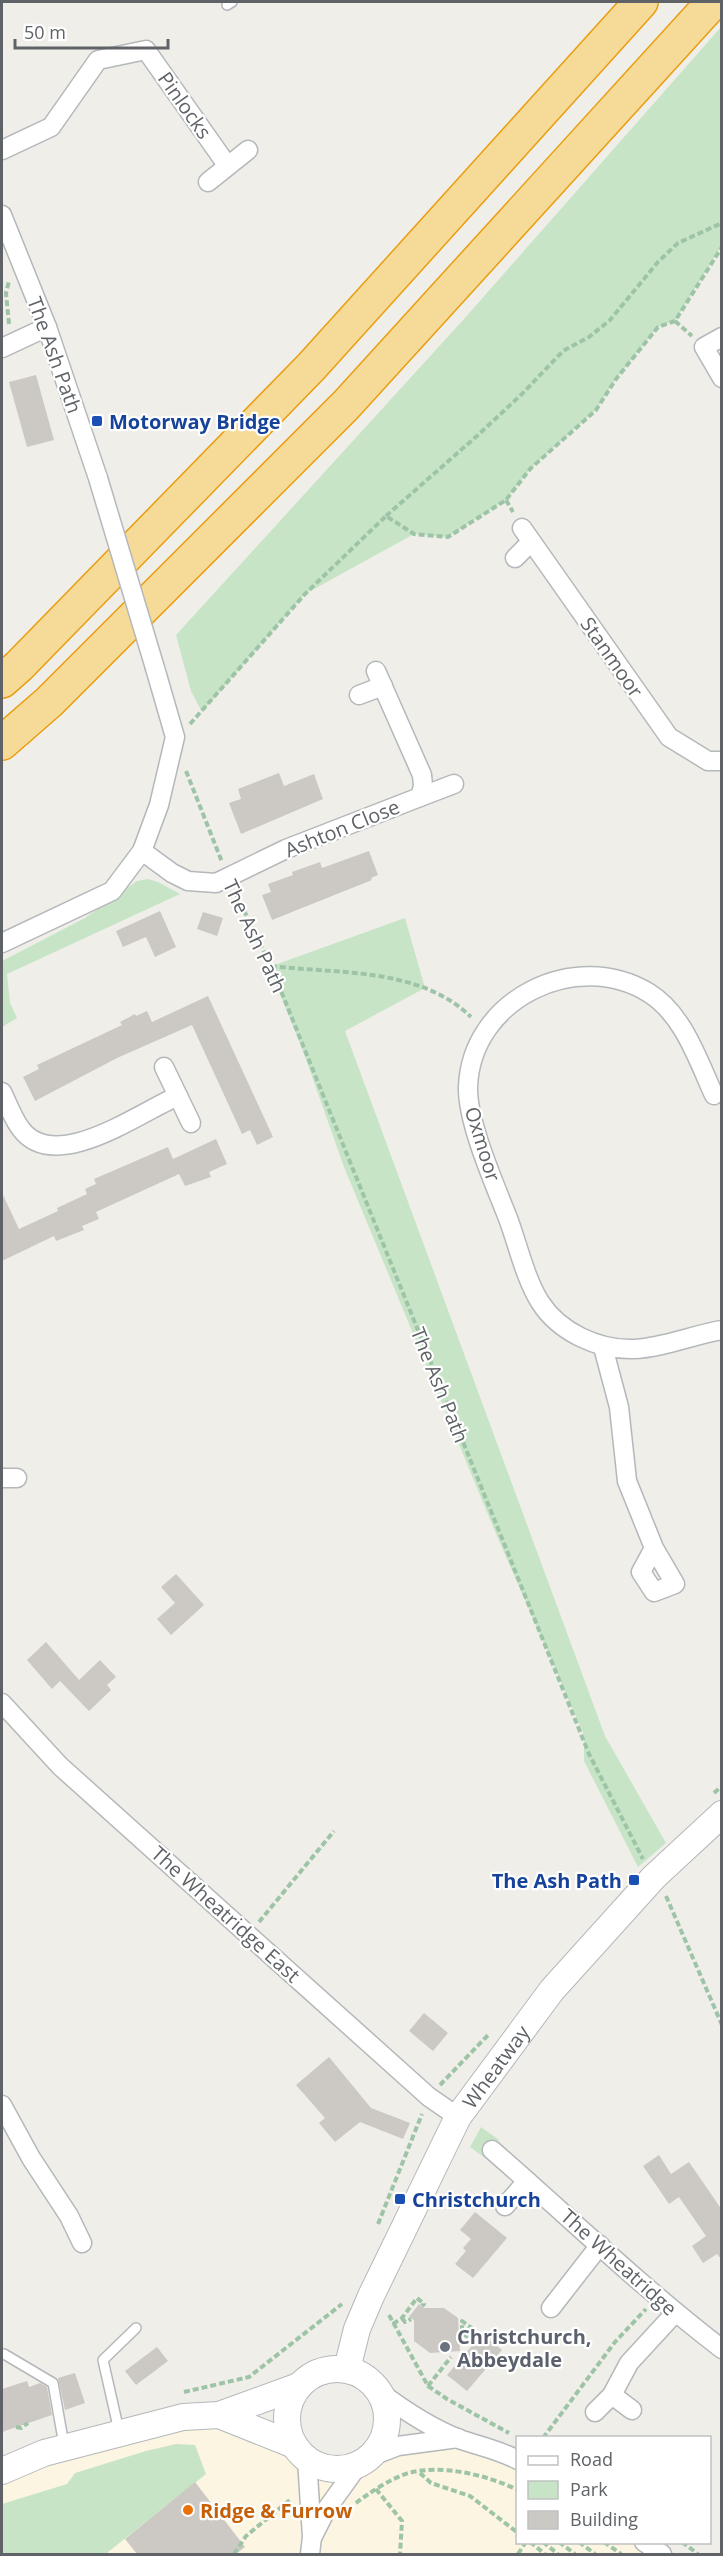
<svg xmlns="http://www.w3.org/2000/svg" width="723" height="2556" viewBox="0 0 723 2556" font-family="'Open Sans',sans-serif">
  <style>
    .commercial { fill: #fcf5e1 }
    .green { fill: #c7e5c6 }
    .building { fill: #ccc9c4 }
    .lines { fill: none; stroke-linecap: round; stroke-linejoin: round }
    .lane-casing { stroke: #b5b8bb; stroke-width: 12 }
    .street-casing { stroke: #b5b8bb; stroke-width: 21 }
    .secondary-casing { stroke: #b4b7bb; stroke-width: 28 }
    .highway-casing { stroke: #e99d0f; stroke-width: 36 }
    .path { stroke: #9ec4a8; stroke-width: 4; stroke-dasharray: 6 3; stroke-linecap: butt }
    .lane { stroke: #fff; stroke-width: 9 }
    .street { stroke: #fff; stroke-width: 18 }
    .secondary { stroke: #fff; stroke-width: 26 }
    .highway { stroke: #f6db98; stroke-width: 33 }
    .street-bridge-casing { stroke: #b5b8bb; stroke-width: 21; stroke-linecap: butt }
    .street-bridge { stroke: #fff; stroke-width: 18 }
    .transit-dot { fill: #1a4fb4; stroke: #fff; stroke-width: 2 }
    .worship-dot { fill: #6b7280; stroke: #fff; stroke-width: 2 }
    .food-dot { fill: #e8710a; stroke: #fff; stroke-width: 2 }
    .labels { text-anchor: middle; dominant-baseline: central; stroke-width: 4.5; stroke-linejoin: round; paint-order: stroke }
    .street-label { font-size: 20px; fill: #5f6367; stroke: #fff }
    .transit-label { font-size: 20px; font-weight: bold; fill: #164399; stroke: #fff; text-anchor: start }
    .worship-label { font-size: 20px; font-weight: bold; fill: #5b616d; stroke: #fff; text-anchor: start }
    .food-label { font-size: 20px; font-weight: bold; fill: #c56008; stroke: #fff; text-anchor: start }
  </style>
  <rect width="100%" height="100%" fill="#f0eee8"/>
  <path class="commercial" d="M219 2415 318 2465 333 2468 345 2469 458 2438 517 2460 518 2542 644 2543 662 2554H2V2471Z"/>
  <g class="green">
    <path d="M721 27V247L675 321 658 327 616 379 596 410 530 469 506 500 448 537 414 534 305 594 202 712 191 691 176 635 464 319Z"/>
    <path d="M148 879 158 882 180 894 7 974 10 1003 17 1018 2 1027V961L85 918 137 881Z"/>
    <path d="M405 918 425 988 345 1031 605 1736 666 1843 638 1867 584 1761V1735L497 1536 344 1167 303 1051 269 967Z"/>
    <path d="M481 2127 499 2140 485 2158 470 2147Z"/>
    <path d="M176 2444 195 2445 206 2474 108 2552 109 2554H2V2504L67 2484 75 2473 146 2451Z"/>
  </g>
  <g class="building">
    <path d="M36 375 54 440 27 447 9 382Z"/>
    <path d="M279 773 284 786 314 774 323 799 241 834 229 803 241 799 238 789Z"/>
    <path d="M369 851 378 875 371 878 372 880 272 920 262 895 271 892 268 884 293 875 292 872 320 862 322 868Z"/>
    <path d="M160 911 176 947 155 957 146 937 123 947 116 931Z"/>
    <path d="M203 912 223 918 217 936 197 929Z"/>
    <path d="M208 996 273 1137 257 1145 250 1130 242 1134 192 1025 117 1058 35 1101 23 1077 39 1069 37 1065 122 1025 120 1022 135 1014 136 1016 147 1011 152 1022Z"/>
    <path d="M216 1139 227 1164 209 1172 211 1177 185 1186 179 1174 96 1212 99 1219 82 1226 84 1230 56 1241 54 1236 2 1261V1193L19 1229 58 1211 57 1208 87 1194 85 1189 96 1184 94 1179 168 1147 173 1159Z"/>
    <path d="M176 1574 204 1605 171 1635 157 1619 175 1603 161 1587Z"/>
    <path d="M46 1642 79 1680 100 1660 116 1677 107 1685 111 1690 89 1711 60 1681 52 1689 27 1660Z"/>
    <path d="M424 2013 448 2033 433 2051 409 2031Z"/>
    <path d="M329 2057 371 2108 410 2123 403 2139 360 2122 335 2142 319 2123 325 2118 296 2085Z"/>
    <path d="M659 2155 671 2174 689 2162 722 2210V2260L717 2254 703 2263 692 2246 706 2236 679 2197 669 2204 643 2166Z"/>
    <path d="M475 2212 507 2238 473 2278 455 2264 466 2251 463 2248 471 2239 460 2230Z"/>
    <path d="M419 2304 424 2308H444L458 2318 460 2351 430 2353 414 2341V2320L409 2317Z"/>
    <path d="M482 2334 502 2350 467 2391 447 2375Z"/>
    <path d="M157 2347 168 2361 136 2385 125 2371Z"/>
    <path d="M75 2373 85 2403 65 2410 58 2378Z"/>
    <path d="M27 2381 29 2387 40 2383 47 2387 52 2415 2 2432V2389Z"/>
    <path d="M195 2482 245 2547 236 2554H137L125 2539Z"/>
  </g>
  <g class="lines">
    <defs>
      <g id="lane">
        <path d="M227 5 232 2"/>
        <path d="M4 2354 53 2383 64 2445"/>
        <path d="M119 2431 103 2360 136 2328"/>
      </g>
      <g id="street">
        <path d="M2 150 51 127 98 60 146 50 227 165"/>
        <path d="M208 182 248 150"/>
        <path d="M2 215 47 327 98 478"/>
        <path d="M722 337 704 347 722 378"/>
        <path d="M2 348 47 327"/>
        <path d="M522 528 669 737 708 761H722"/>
        <path d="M515 558 531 542"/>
        <path d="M359 695 383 686"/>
        <path d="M420 797 454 784"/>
        <path d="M142 851 172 873 188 881 216 883 286 849 420 797 423 786 422 775 376 671"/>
        <path d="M2 943 112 891 142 851 159 805 175 737 155 668"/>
        <path d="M164 1067 191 1123"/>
        <path d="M2 1092C8 1104 13 1119 21 1129 55 1175 140 1112 178 1096"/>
        <path d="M714 1095C698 1060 683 1014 649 993 576 948 471 999 468 1087 467 1123 496 1187 509 1221 518 1246 526 1280 540 1302 559 1332 598 1350 633 1349 663 1348 692 1335 722 1330"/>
        <path d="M603 1347 619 1407 627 1481 654 1548 675 1584 654 1592 641 1572 654 1548"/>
        <path d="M2 1478H17"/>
        <path d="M2 1703 60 1766 429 2097 458 2117"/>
        <path d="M2 2105 31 2158 69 2216 82 2243"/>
        <path d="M492 2150C568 2216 641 2287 722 2349"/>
        <path d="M505 2206 527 2181"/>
        <path d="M551 2308 600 2245"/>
        <path d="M381 2393C405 2411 431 2428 459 2439 479 2446 499 2450 518 2460"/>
        <path d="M612 2395 632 2410"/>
        <path d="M595 2412 612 2395 629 2363 675 2313"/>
        <path d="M372 2456 398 2446 458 2438"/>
        <path d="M307 2459 312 2537 310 2554"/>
        <path d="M313 2536 326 2510 359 2464"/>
        <path d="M644 2542 662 2554"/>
      </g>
      <g id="secondary">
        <circle cx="337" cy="2419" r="50"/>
        <path id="s1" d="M347 2369 357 2329 371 2296 458 2117 552 1990 654 1877 722 1814"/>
        <path d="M219 2415 294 2445"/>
        <path d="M2 2471 44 2453 183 2417 219 2415 299 2386"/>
      </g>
      <g id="highway">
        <path d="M2 681 19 666 311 367 641 2"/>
        <path d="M2 743 49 702 346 405 713 2"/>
      </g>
    </defs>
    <use href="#lane" class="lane-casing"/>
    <use href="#street" class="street-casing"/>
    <use href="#secondary" class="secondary-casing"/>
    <use href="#highway" class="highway-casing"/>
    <g class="path">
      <path d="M675 321 692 336"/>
      <path d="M9 324 6 293 9 281"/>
      <path d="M506 500 513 512"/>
      <path d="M386 516 478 435 523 393 563 351 589 337 610 320 658 262 678 243 722 223"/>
      <path d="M190 724 305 594 386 516 414 534 448 537 506 500 530 469 596 410 616 379 658 327 675 321 722 247"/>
      <path d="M186 771 222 862"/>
      <path d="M236 894 271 966 589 1754 643 1859"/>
      <path d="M271 966C337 974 420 967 471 1017"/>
      <path d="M714 1793 722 1786"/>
      <path d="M666 1896 722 2025"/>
      <path d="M259 1922 334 1831"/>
      <path d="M440 2085 489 2034"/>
      <path d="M378 2224 422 2114"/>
      <path d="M389 2315 428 2386 447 2399 509 2433"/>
      <path d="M402 2318 405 2322 411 2319"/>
      <path d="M393 2324 402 2318 417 2298 424 2304 422 2306"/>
      <path d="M468 2337 462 2333V2321L473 2329"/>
      <path d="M428 2386 451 2357"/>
      <path d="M184 2392 249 2377 342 2304"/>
      <path d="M16 2427 21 2428 28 2423"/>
      <path d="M543 2438 615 2342 646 2309"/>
      <path d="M420 2473 431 2483 470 2496 518 2533"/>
      <path d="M376 2489 402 2521 400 2554"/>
      <path d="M356 2503C369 2493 393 2477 409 2473 442 2464 487 2475 518 2490"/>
      <path d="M530 2542 545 2554"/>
      <path d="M543 2542 558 2554"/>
      <path d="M559 2542 575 2554"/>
      <path d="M579 2542 595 2554"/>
      <path d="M604 2542 621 2554"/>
      <path d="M682 2542 698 2554"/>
      <path d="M234 2554 246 2536 291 2499"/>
      <path d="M518 2554 526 2542"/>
    </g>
    <use href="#lane" class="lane"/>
    <use href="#street" class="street"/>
    <use href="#secondary" class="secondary"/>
    <use href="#highway" class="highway"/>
    <defs>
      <path id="street-bridge" d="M98 478 155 668"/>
    </defs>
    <use href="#street-bridge" class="street-bridge-casing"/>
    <use href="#street-bridge" class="street-bridge"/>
  </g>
  <g class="transit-dot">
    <rect x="91" y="415" width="12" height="12" rx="3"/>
    <rect x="628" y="1874" width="12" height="12" rx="3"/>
    <rect x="394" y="2193" width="12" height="12" rx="3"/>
  </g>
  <circle class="worship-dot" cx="445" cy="2347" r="6"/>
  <circle class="food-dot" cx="188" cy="2510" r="6"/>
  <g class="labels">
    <g class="street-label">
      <text transform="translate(185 105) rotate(55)">Pinlocks</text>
      <text transform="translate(55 355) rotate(70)">The Ash Path</text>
      <text transform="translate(612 657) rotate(55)">Stanmoor</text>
      <text transform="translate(342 828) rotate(-22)">Ashton Close</text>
      <text transform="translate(255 936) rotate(65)">The Ash Path</text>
      <text transform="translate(483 1144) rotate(73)">Oxmoor</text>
      <text transform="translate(440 1385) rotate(68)">The Ash Path</text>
      <text transform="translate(226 1914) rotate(42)">The Wheatridge East</text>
      <text stroke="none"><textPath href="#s1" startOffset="339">Wheatway</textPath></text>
      <text transform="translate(619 2262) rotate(42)">The Wheatridge</text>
    </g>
    <g class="transit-label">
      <text x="109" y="421">Motorway Bridge</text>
      <text x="622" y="1880" text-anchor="end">The Ash Path</text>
      <text x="412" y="2199">Christchurch</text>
    </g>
    <g class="worship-label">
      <text x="457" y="2336">Christchurch,<tspan x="457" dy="23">Abbeydale</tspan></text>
    </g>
    <g class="food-label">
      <text x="200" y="2510">Ridge &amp; Furrow</text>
    </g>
  </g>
  <rect width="723" height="2556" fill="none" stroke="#5f6367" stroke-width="6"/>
  <rect x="516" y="2436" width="195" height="108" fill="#ffffff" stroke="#bfc1c2" stroke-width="1.5"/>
  <rect x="528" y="2456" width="30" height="9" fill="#ffffff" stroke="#bfc1c2" stroke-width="1.5"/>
  <text x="570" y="2466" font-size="18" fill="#5f6367">Road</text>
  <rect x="528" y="2481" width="30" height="18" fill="#c7e5c6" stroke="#bfc1c2" stroke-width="1.5"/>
  <text x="570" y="2496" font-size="18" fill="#5f6367">Park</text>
  <rect x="528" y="2511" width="30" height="18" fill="#ccc9c4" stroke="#bfc1c2" stroke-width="1.5"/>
  <text x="570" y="2526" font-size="18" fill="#5f6367">Building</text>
  <path d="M15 39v9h153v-9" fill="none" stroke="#5f6367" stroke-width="3"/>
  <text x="24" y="39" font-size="18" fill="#5f6367" stroke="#ffffff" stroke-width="4.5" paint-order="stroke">50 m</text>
</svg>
